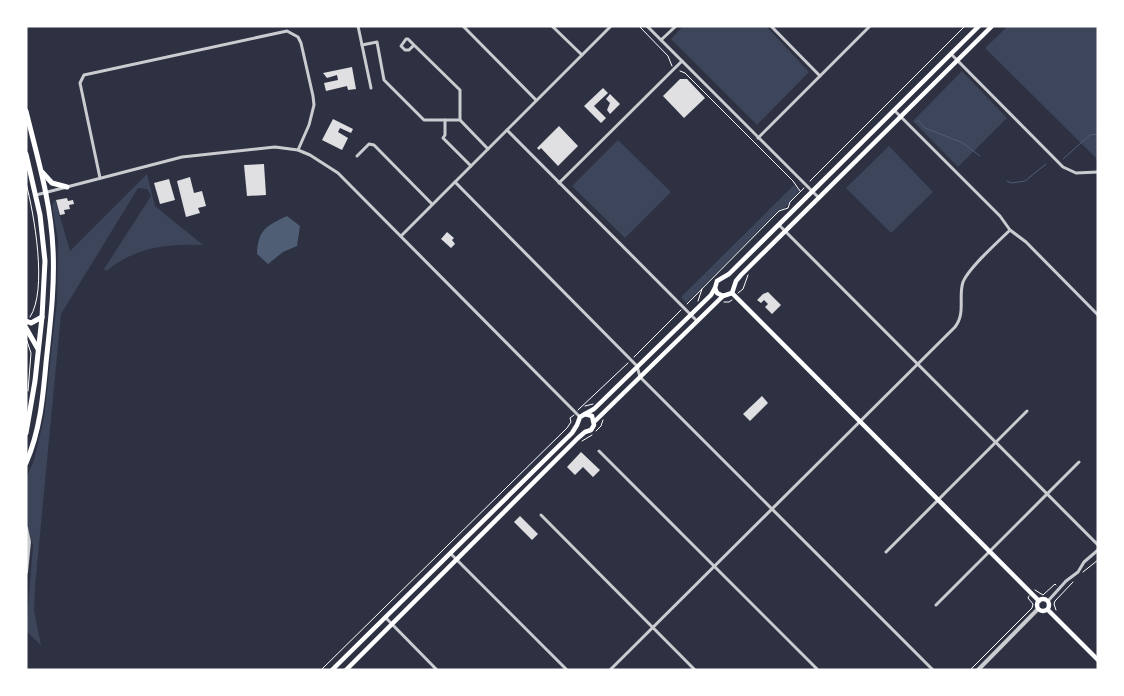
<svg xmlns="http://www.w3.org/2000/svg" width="1124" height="696" viewBox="0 0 1124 696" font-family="'Public Sans',sans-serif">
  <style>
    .green { fill: #3c4559 }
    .water { fill: #4f5d75 }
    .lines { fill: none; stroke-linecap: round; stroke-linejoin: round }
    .stream { stroke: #4f5d75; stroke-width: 1 }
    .building { fill: #e0e0e3 }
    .path { stroke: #fff; stroke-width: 1 }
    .minor { stroke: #caccd0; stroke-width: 3 }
    .tertiary { stroke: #caccd0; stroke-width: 4 }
    .secondary { stroke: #fff; stroke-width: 4.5 }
    .primary { stroke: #fff; stroke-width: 5 }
  </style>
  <rect width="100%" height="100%" fill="#2d3142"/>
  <g class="green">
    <path d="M683 26H766L809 72 757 125 671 39Z"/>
    <path d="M1008 26H1098V160L985 48Z"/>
    <path d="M962 71 1007 118 958 167 913 121Z"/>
    <path d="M618 140 671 192 625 238 572 186Z"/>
    <path d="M889 146 933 192 891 233 846 188Z"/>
    <path d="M147 174 155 206 203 245C166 244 136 247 106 271L104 269 151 196 147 189 138 188 61 314 35 587 34 611 41 645 26 631 33 546 26 521V479L34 460 44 418 57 301 58 240 52 206 55 199 70 251Z"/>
    <path d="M794 185 799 191 784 209 778 211 686 303 681 297Z"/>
  </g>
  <path class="water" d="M287 216 300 226 297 246 283 252 268 264 257 254C258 230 266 226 287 216Z"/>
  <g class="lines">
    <g class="stream">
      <path d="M916 121H919L925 128 963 143 980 156"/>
      <path d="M1063 159 1090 135 1098 134"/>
      <path d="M1007 181 1011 183 1025 181 1046 164"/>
    </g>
  </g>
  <g class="building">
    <path d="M352 67 356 89 348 90 347 86 326 91 324 83 338 80 337 75 327 78 323 73Z"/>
    <path d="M680 79H687L705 98 684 118 663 96Z"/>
    <path d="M603 88 608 93 594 106 606 118 601 123 584 106Z"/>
    <path d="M610 94 620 104 610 114 607 110 610 103 606 99Z"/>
    <path d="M333 119 353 129 351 133 340 128 338 132 348 138 342 150 322 140Z"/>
    <path d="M559 126 578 146 558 166 541 148 539 150 537 148Z"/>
    <path d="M264 164 266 195 247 196 244 165Z"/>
    <path d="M190 177 194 193 202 191 206 206 198 208 200 213 186 217 177 181Z"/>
    <path d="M169 179 175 200 160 204 154 183Z"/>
    <path d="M67 198 68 201 73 200 74 204 69 205 70 209 64 210 65 214 60 215 56 200Z"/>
    <path d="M447 232 454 238 452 240 455 244 451 248 441 239Z"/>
    <path d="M768 292 781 305 772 314 765 307 768 304 764 300 761 303 757 300 763 294Z"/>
    <path d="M762 396 768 403 750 421 743 414Z"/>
    <path d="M581 452 600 470 593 477 583 467 575 475 567 467Z"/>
    <path d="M520 516 538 534 532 540 514 522Z"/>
  </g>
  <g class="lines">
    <g class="path">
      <path d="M639 26 668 56 672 66"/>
      <path d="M680 71 685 73 793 181 800 191"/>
      <path d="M810 181 965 26"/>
      <path d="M26 183C34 214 48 290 30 317"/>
      <path d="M738 293 743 289 748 275"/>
      <path d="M698 301 702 289"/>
      <path d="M724 302H729L732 300"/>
      <path d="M687 304 779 211 788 208 790 202 804 188"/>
      <path d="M27 341 31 353 28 391"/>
      <path d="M634 357 681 310"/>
      <path d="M585 406 593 404"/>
      <path d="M578 410 628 363"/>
      <path d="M596 431 601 426 603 420"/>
      <path d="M582 441 592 435"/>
      <path d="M1083 572 1098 560"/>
      <path d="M1035 590 1043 595 1055 584 1056 585"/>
      <path d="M1056 610 1054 604 1055 601 1073 582"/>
      <path d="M321 670 567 428 571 422 570 418 574 415"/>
      <path d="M970 670 1032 608 1033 604 1028 598 1029 596"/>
    </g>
    <g class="minor">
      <path d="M358 26 362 45 377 42 384 80 424 120H445V135L443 138 471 166"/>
      <path d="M463 26 536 100"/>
      <path d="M552 26 582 55"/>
      <path d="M647 26 819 198"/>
      <path d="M771 26 820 76"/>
      <path d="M661 40 676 26"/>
      <path d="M362 45 371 88"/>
      <path d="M414 45 408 39H406L401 46 405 50H409L414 45 460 90V120L488 149"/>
      <path d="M951 54 1063 167 1076 173 1098 172"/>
      <path d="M894 110 1000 216 1010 230 1026 242 1098 315"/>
      <path d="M445 120H460"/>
      <path d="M507 130 697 321"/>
      <path d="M758 138 870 26"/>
      <path d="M357 156 369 144 374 145 432 204"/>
      <path d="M100 178 80 83 84 75 287 31 298 37 301 43 313 96 314 105 309 125 298 150"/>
      <path d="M455 182 637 366 640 377 933 670"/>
      <path d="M559 183 682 61"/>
      <path d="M36 195 182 157 275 147 298 150 310 155 338 173 580 417"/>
      <path d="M779 225 1098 545"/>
      <path d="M401 236 611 26"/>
      <path d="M599 451 818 670"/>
      <path d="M541 515 695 670"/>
      <path d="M886 552 1027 411"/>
      <path d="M450 553 567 670"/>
      <path d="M1048 601 1066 581 1078 572 1084 562 1098 550"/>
      <path d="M936 605 1079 462"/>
      <path d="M385 617 437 670"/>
      <path d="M610 670 955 327C966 313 958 297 963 282 969 267 998 242 1010 230"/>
    </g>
    <g class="tertiary">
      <path d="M26 528 29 542 26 572"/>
      <path d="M978 670 1038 609"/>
    </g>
    <g class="secondary">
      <path d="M715 288 717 293 723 296 732 293 736 281 741 275 992 26"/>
      <path d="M732 293 1039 601"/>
      <path d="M585 414 594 409 711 295 715 288 717 281 729 274 979 26"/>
      <path d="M594 422 723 296"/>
      <circle cx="1043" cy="605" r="6"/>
      <path d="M1048 610 1098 660"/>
      <path d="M332 670 572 433 577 425 580 417 585 414 592 416 594 425 591 430 585 432 578 438 346 670"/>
    </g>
    <g class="primary">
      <path d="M26 111C37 156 51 202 53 249 55 287 50 325 46 363 43 397 40 431 26 463"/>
      <path d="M26 154 40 215 45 261 42 317 35 381 26 433"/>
      <path d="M42 172 52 183 67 187"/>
      <path d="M26 321 31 323 42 317"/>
      <path d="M26 328 38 349"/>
    </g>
  </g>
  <rect width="1124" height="696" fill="none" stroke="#ffffff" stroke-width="55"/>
</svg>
